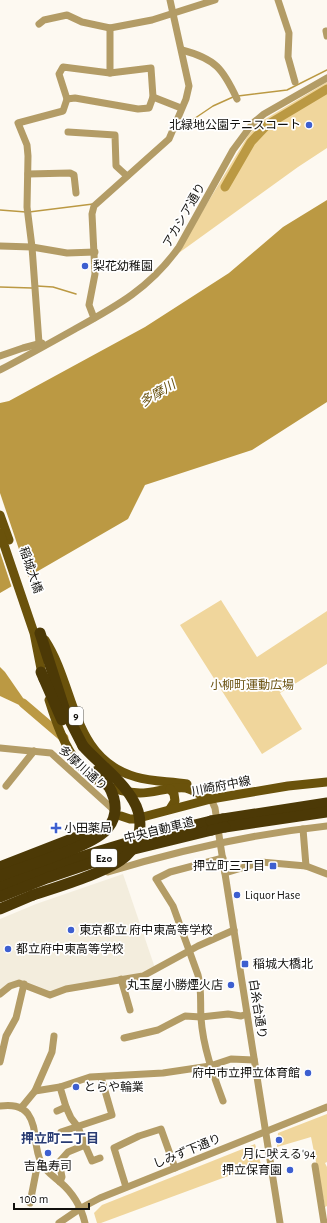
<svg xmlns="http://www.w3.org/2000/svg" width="327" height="1223" viewBox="0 0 327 1223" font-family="'Alegreya Sans','Noto Sans JP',sans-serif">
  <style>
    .built { fill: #f3eddd }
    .green { fill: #f0d69c }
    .water { fill: #bb9943 }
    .pier { fill: #fdf9f1 }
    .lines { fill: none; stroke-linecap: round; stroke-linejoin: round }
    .stream { stroke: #bb9943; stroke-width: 1.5 }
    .river { stroke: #bb9943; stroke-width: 9 }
    .minor { stroke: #b39c66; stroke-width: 7 }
    .major { stroke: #6a520b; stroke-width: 9 }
    .highway { stroke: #4c3906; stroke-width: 11 }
    .highway-bridge { stroke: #4c3906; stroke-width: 11 }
    .poi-dot { fill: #3d5fd0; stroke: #fff; stroke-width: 1.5 }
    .labels { text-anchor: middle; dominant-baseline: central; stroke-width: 3.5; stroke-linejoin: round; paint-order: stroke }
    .shield { fill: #fff; stroke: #585856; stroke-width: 1 }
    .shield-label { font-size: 11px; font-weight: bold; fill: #11100d }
    .poi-label { font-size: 12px; fill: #11100d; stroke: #fff; text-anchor: start }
    .street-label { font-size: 12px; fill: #11100d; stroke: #fff }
    .park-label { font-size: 12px; fill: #6b5312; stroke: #fff }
    .water-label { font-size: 13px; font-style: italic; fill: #68500d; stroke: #fff }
    .neighbourhood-label { font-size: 13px; font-weight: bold; fill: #283b73; stroke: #fff }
  </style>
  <rect width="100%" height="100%" fill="#fdf9f1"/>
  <path class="built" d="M123 874 155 968 147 972 48 992 27 983 0 992V919L36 904Z"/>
  <g class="green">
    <path d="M327 82V148L298 167 176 255 249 134 262 121Z"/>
    <path d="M221 600 257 657 327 611V664L280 693 302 729 262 754 180 625Z"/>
    <path d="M327 1114V1162L325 1163 327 1167V1206L325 1207 311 1137 277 1147 278 1133Z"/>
    <path d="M255 1144 261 1164 101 1223H97L94 1213 102 1205Z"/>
  </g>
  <g class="water">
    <path d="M327 200V402L252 450 145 485 128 519 0 593V403L9 401 145 327 229 273 283 227Z"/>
    <path d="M0 667 5 672 32 711 0 696Z"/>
  </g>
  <path class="pier" d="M0 493 29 579 12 588 0 552Z"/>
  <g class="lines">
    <g class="stream">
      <path d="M238 96 287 90 327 70"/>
      <path d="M176 131 213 106 233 97"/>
      <path d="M0 210 26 212"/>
      <path d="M29 212 93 204"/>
      <path d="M37 286 53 287 76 294"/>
      <path d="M0 287 32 288"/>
    </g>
    <g class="river">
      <path d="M225 187 251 142 267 125 327 89"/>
      <path d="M23 703 64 738"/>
    </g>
    <g class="minor">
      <path d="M278 0 289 33 288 57 295 82"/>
      <path d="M39 24 44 20 67 15 82 22 110 28 152 20 215 0"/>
      <path d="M326 31 327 36"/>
      <path d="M182 50C216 59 223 69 237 99"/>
      <path d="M63 67 110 73 151 68 153 97 149 108 138 109 75 98 67 99 59 74Z"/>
      <path d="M110 73V28"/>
      <path d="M153 97 181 108"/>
      <path d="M68 132 115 135 116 166 127 176"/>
      <path d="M28 174 70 173 74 175 76 193"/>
      <path d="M0 246 32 247 67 253 95 252"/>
      <path d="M94 318 89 305 95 274 92 214 94 206 169 139 186 99 189 86 170 0"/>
      <path d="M39 343 32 247 27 207 28 156 27 145 18 123 63 111 67 99"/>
      <path d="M0 356 23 348 42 343"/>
      <path d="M0 370C25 357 50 343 75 329 117 306 150 288 179 247L233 150 253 123 264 114 327 78"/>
      <path d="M0 748 51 753 116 812"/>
      <path d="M6 786 34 751"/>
      <path d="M211 799 215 808 220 842 280 1223"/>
      <path d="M303 829 306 866"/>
      <path d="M223 858 170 872 156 879 173 906 198 975C202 990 200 1003 201 1018 203 1047 213 1074 223 1101"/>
      <path d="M108 872C180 850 253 834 327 826"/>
      <path d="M225 873 261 862 306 866 327 874"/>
      <path d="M121 979 130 1010"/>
      <path d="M0 994 10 986 19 983 50 995 66 989 143 976 198 946 234 930"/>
      <path d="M124 1038 158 1030 185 1016 201 1017 228 1014 241 1016 247 1014"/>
      <path d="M0 1062 6 1036 16 1018 24 984"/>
      <path d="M60 1087 66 1107 71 1118 78 1127 85 1145"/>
      <path d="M35 1091 52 1052 54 1036"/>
      <path d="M0 1106C11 1105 21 1105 28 1114 38 1128 33 1147 41 1162 45 1171 53 1176 60 1182 73 1193 81 1206 85 1223"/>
      <path d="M21 1108 35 1091 60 1087 90 1077 163 1073 210 1066 231 1059 254 1060"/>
      <path d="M57 1111 66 1107"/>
      <path d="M61 1132 112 1115 101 1077"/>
      <path d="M315 1166 324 1223"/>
      <path d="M60 1182 62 1177 59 1162 68 1152 85 1145 92 1161 100 1158"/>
      <path d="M126 1187 114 1148 139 1136 161 1129 175 1168"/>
      <path d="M30 1203 37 1167 41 1163"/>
      <path d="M59 1223 81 1208 100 1198 327 1107"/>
    </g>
    <g class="major">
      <path d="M0 515 9 540"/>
      <path d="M0 533 34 633 43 679"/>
      <path d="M45 640C76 687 71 759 136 777 152 782 171 781 187 784"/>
      <path d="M49 700C64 748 82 791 140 793 155 793 171 786 186 788 195 790 202 797 211 799"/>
      <path d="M170 789 174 794 175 801 170 809"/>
      <path d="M121 816 130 819H135L211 799 288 786 327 782"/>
    </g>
    <g class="highway">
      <path d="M40 633 65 711 83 746"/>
      <path d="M41 672 62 720"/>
      <path d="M223 819 327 803"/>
      <path d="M225 827 327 812"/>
      <path d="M0 867 97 829"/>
      <path d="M0 887C68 858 139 838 211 821"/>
      <path d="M0 897 47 878 126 851 212 830"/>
      <path d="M0 909 33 895"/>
    </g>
    <g class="highway-bridge">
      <path d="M211 821 223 819"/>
      <path d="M212 830 225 827"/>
      <path d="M0 876C24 866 95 846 108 828 123 809 112 786 97 771"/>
      <path d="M33 895C57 887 109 872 126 856 142 842 144 818 133 800 121 779 99 764 83 746"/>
    </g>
  </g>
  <g class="poi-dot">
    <circle cx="309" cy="125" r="4"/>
    <circle cx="85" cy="266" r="4"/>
    <path d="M54 822h4v4h4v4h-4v4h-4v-4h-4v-4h4z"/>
    <rect x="269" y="862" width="8" height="8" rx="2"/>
    <circle cx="237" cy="895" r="4"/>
    <circle cx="71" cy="930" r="4"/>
    <circle cx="8" cy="949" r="4"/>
    <rect x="241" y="960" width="8" height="8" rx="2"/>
    <circle cx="231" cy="985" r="4"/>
    <circle cx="308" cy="1073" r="4"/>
    <circle cx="76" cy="1087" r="4"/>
    <circle cx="279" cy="1140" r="4"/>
    <circle cx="48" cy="1153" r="4"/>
    <circle cx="290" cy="1170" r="4"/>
  </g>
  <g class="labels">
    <g class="shield">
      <rect x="69" y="707" width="14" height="18" rx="3"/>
      <rect x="91" y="849" width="26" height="18" rx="3"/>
    </g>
    <g class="shield-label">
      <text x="76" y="716">9</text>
      <text x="104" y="858">E20</text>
    </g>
    <g class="poi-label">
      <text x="301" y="125" text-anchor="end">北緑地公園テニスコート</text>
      <text x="93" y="266">梨花幼稚園</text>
      <text x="64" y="828">小田薬局</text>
      <text x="265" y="866" text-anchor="end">押立町三丁目</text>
      <text x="245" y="895">Liquor Hase</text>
      <text x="79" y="930">東京都立 府中東高等学校</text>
      <text x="16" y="949">都立府中東高等学校</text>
      <text x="253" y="964">稲城大橋北</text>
      <text x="223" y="985" text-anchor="end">丸玉屋小勝煙火店</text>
      <text x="300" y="1073" text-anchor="end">府中市立押立体育館</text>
      <text x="84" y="1087">とらや輪業</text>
      <text x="279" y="1154" text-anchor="middle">月に吠える'94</text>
      <text x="48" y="1166" text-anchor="middle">吉亀寿司</text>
      <text x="282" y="1170" text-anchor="end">押立保育園</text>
    </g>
    <g class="street-label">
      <text transform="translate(184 215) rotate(-60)">アカシア通り</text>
      <text transform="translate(31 570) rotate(71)">稲城大橋</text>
      <text transform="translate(83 768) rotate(42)">多摩川通り</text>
      <text transform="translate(221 786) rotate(-11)">川崎府中線</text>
      <text transform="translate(159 830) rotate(-14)">中央自動車道</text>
      <text transform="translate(258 1009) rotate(81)">白糸台通り</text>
      <text transform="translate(187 1151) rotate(-22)">しみず下通り</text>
    </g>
    <g class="park-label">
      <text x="252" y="685">小柳町運動広場</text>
    </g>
    <g class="water-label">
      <text transform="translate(158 394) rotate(-31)">多摩川</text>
    </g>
    <g class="neighbourhood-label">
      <text x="60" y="1139">押立町二丁目</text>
    </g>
  </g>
  <path d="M14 1203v6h75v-6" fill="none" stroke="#11100d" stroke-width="2"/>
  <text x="20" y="1203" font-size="12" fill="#11100d" stroke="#ffffff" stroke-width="3" paint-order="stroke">100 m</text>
</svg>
